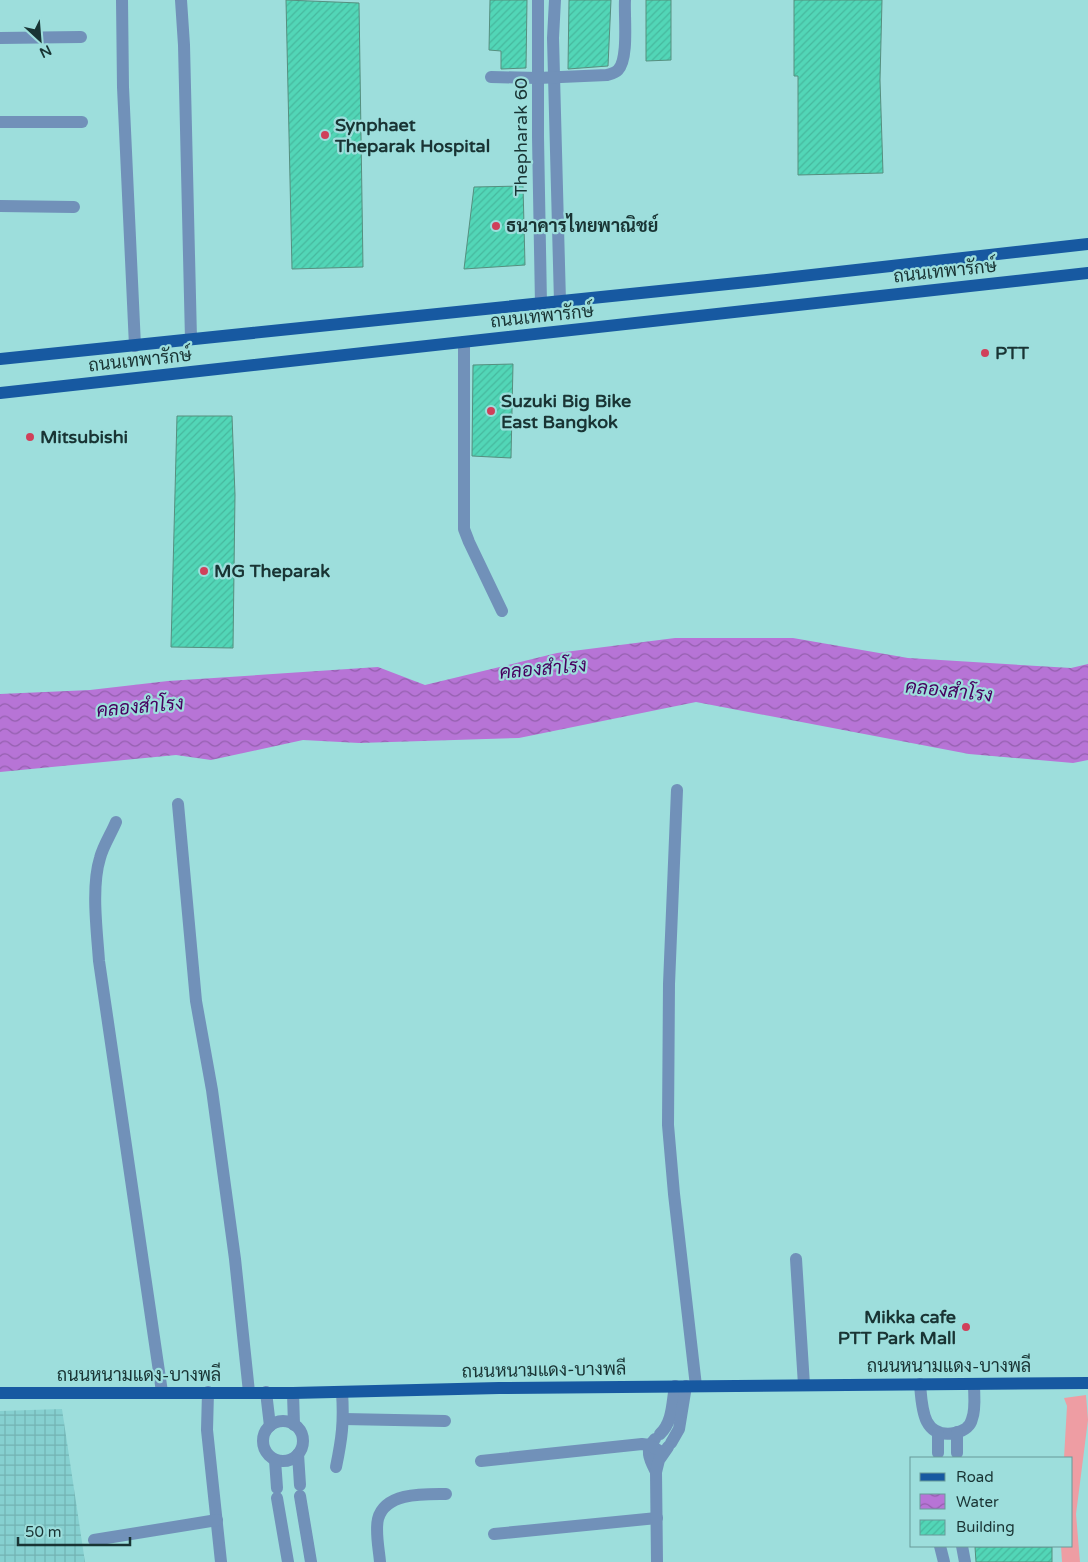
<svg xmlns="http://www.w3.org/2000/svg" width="1088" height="1562" viewBox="0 0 1088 1562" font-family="'Varela Round',Sarabun,sans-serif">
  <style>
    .industrial { fill: url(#industrial-grid) }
    .green { fill: #ee9da3 }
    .water { fill: url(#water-waves) }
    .building { fill: url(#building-hatch); stroke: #568f7f }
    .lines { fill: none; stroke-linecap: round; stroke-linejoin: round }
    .minor { stroke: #7191b9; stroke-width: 12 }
    .major { stroke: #1759a1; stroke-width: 12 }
    .poi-dot { fill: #d0405a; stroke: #9ddedc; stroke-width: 2 }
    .labels { text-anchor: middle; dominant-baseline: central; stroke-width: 4.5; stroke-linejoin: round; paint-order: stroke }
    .poi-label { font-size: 18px; font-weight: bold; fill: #193434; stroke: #9ddedc; text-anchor: start }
    .street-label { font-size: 18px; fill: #193434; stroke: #9ddedc }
    .water-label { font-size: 19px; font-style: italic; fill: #47005f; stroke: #9ddedc }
  </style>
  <defs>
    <pattern id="industrial-grid" width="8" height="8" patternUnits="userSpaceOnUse" patternTransform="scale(1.25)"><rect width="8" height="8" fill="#86d0d0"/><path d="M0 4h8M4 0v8" fill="none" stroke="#73b3b3"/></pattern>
    <pattern id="water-waves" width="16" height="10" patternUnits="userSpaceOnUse" patternTransform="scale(1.25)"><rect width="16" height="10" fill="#b774d6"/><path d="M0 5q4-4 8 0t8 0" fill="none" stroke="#9460ae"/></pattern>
    <pattern id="building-hatch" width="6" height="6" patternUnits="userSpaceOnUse" patternTransform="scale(1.25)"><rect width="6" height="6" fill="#52d6b7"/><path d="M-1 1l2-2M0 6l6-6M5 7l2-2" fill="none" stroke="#47b89e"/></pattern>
  </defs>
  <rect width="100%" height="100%" fill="#9ddedc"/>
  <path class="industrial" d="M62 1409 85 1562H0V1411Z"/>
  <path class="green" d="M1086 1395 1088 1420 1076 1514 1080 1562H1062L1061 1546H1072V1458H1064L1067 1406 1064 1398Z"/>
  <path class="water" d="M675 638H793L908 658 1071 668 1088 664V760L1073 763 969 754 696 702 519 738 359 743 303 740 211 760 176 755 0 772V694L90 690 168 681 378 667 425 685 557 653Z"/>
  <g class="building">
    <path d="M286 0 359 3 363 267 292 269Z"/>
    <path d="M490 0H527L526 68 501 69V51L489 50Z"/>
    <path d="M569 0H611L608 66 568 69Z"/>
    <path d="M646 0H671V60L646 61Z"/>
    <path d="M794 0H882L880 80 883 173 798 175V76H794Z"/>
    <path d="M523 186 525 265 464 269 474 187Z"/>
    <path d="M513 364 511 458 472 456 473 365Z"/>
    <path d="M177 416H232L235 495 233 648 171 647Z"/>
    <path d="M975 1547H1052V1562H976Z"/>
  </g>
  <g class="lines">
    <g class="minor">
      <path d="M122 0 123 87 135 346"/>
      <path d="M181 0 184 45 191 339"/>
      <path d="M538 0V137L541 304"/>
      <path d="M555 0 553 38 560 302"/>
      <path d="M0 38 81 37"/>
      <path d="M491 77 538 78 607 75C610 74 615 73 618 70 629 59 624 16 625 0"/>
      <path d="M0 122H82"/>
      <path d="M0 206 74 207"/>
      <path d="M464 342V529L469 542 502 611"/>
      <path d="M677 790 669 984 668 1125 674 1194 696 1386"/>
      <path d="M178 804 196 1001 212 1090 235 1259 249 1392"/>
      <path d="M116 822C111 834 103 846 100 858 91 887 97 931 99 961L162 1392"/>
      <path d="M796 1259 804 1385"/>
      <path d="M920 1384C922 1407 922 1439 955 1433 963 1431 970 1428 972 1419 976 1409 974 1395 974 1384"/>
      <path d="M208 1392 207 1430 221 1562"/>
      <path d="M266 1392 270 1426"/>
      <path d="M293 1393 294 1425"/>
      <path d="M344 1419 445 1421"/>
      <circle cx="283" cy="1441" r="20"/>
      <path d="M660 1434C673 1422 672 1402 675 1386"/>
      <path d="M655 1439C644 1450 650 1460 656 1472"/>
      <path d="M671 1443 679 1429 686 1386"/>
      <path d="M938 1453V1433"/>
      <path d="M957 1453V1432"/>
      <path d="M298 1454 300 1485"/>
      <path d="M275 1460 277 1488"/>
      <path d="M481 1461 642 1444 650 1445 663 1453"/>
      <path d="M336 1467C342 1438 344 1422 342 1392"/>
      <path d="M300 1496 311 1562"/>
      <path d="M277 1498 288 1562"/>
      <path d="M494 1534 657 1518"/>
      <path d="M94 1540 217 1520"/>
      <path d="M940 1546 944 1562"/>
      <path d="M962 1546 965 1562"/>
      <path d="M380 1562C379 1549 375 1532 378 1519 385 1492 425 1494 446 1494"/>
      <path d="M657 1562 656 1472 659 1460 668 1447"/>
    </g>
    <g class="major">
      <path d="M0 359 757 281 1088 244"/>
      <path d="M0 393 1088 273"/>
      <path d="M0 1393H293L499 1388 1088 1383"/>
    </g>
  </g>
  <g class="poi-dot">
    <circle cx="325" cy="135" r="5"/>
    <circle cx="496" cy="226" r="5"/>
    <circle cx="985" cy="353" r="5"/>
    <circle cx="491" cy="411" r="5"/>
    <circle cx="30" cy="437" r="5"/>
    <circle cx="204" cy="571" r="5"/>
    <circle cx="966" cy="1327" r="5"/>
  </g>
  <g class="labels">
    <g class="poi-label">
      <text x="335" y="125">Synphaet<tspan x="335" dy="21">Theparak Hospital</tspan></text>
      <text x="506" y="226">ธนาคารไทยพาณิชย์</text>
      <text x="995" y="353">PTT</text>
      <text x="501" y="401">Suzuki Big Bike<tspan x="501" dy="21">East Bangkok</tspan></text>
      <text x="40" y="437">Mitsubishi</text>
      <text x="214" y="571">MG Theparak</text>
      <text x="956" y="1317" text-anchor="end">Mikka cafe<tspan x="956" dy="21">PTT Park Mall</tspan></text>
    </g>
    <g class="street-label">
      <text transform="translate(521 137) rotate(-90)">Thepharak 60</text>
      <text transform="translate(945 271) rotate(-6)">ถนนเทพารักษ์</text>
      <text transform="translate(542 316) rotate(-6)">ถนนเทพารักษ์</text>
      <text transform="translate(140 360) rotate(-6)">ถนนเทพารักษ์</text>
      <text x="949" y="1366">ถนนหนามแดง-บางพลี</text>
      <text transform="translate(544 1370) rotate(-1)">ถนนหนามแดง-บางพลี</text>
      <text x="139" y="1375">ถนนหนามแดง-บางพลี</text>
    </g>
    <g class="water-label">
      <text transform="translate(543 669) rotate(-5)">คลองสำโรง</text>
      <text transform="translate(949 691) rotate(6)">คลองสำโรง</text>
      <text transform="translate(140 707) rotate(-5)">คลองสำโรง</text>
    </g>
  </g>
  <rect x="910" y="1457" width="162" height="90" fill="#9ddedc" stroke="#689a99"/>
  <rect x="920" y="1473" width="25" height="8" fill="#1759a1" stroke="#689a99"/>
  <text x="956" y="1482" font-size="15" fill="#193434">Road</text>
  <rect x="920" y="1494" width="25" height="15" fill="url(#water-waves)" stroke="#689a99"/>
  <text x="956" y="1507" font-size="15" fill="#193434">Water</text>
  <rect x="920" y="1520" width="25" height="15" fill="url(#building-hatch)" stroke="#689a99"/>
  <text x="956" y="1532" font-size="15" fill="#193434">Building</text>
  <g transform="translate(40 40) rotate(154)" stroke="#9ddedc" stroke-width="4" paint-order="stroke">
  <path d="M0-4L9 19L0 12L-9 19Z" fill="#193434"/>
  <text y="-8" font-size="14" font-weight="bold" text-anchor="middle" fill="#193434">N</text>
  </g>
  <path d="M18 1537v8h112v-8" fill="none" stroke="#193434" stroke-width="2.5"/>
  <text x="25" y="1537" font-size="15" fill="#193434" stroke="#9ddedc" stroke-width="4" paint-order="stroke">50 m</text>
</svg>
